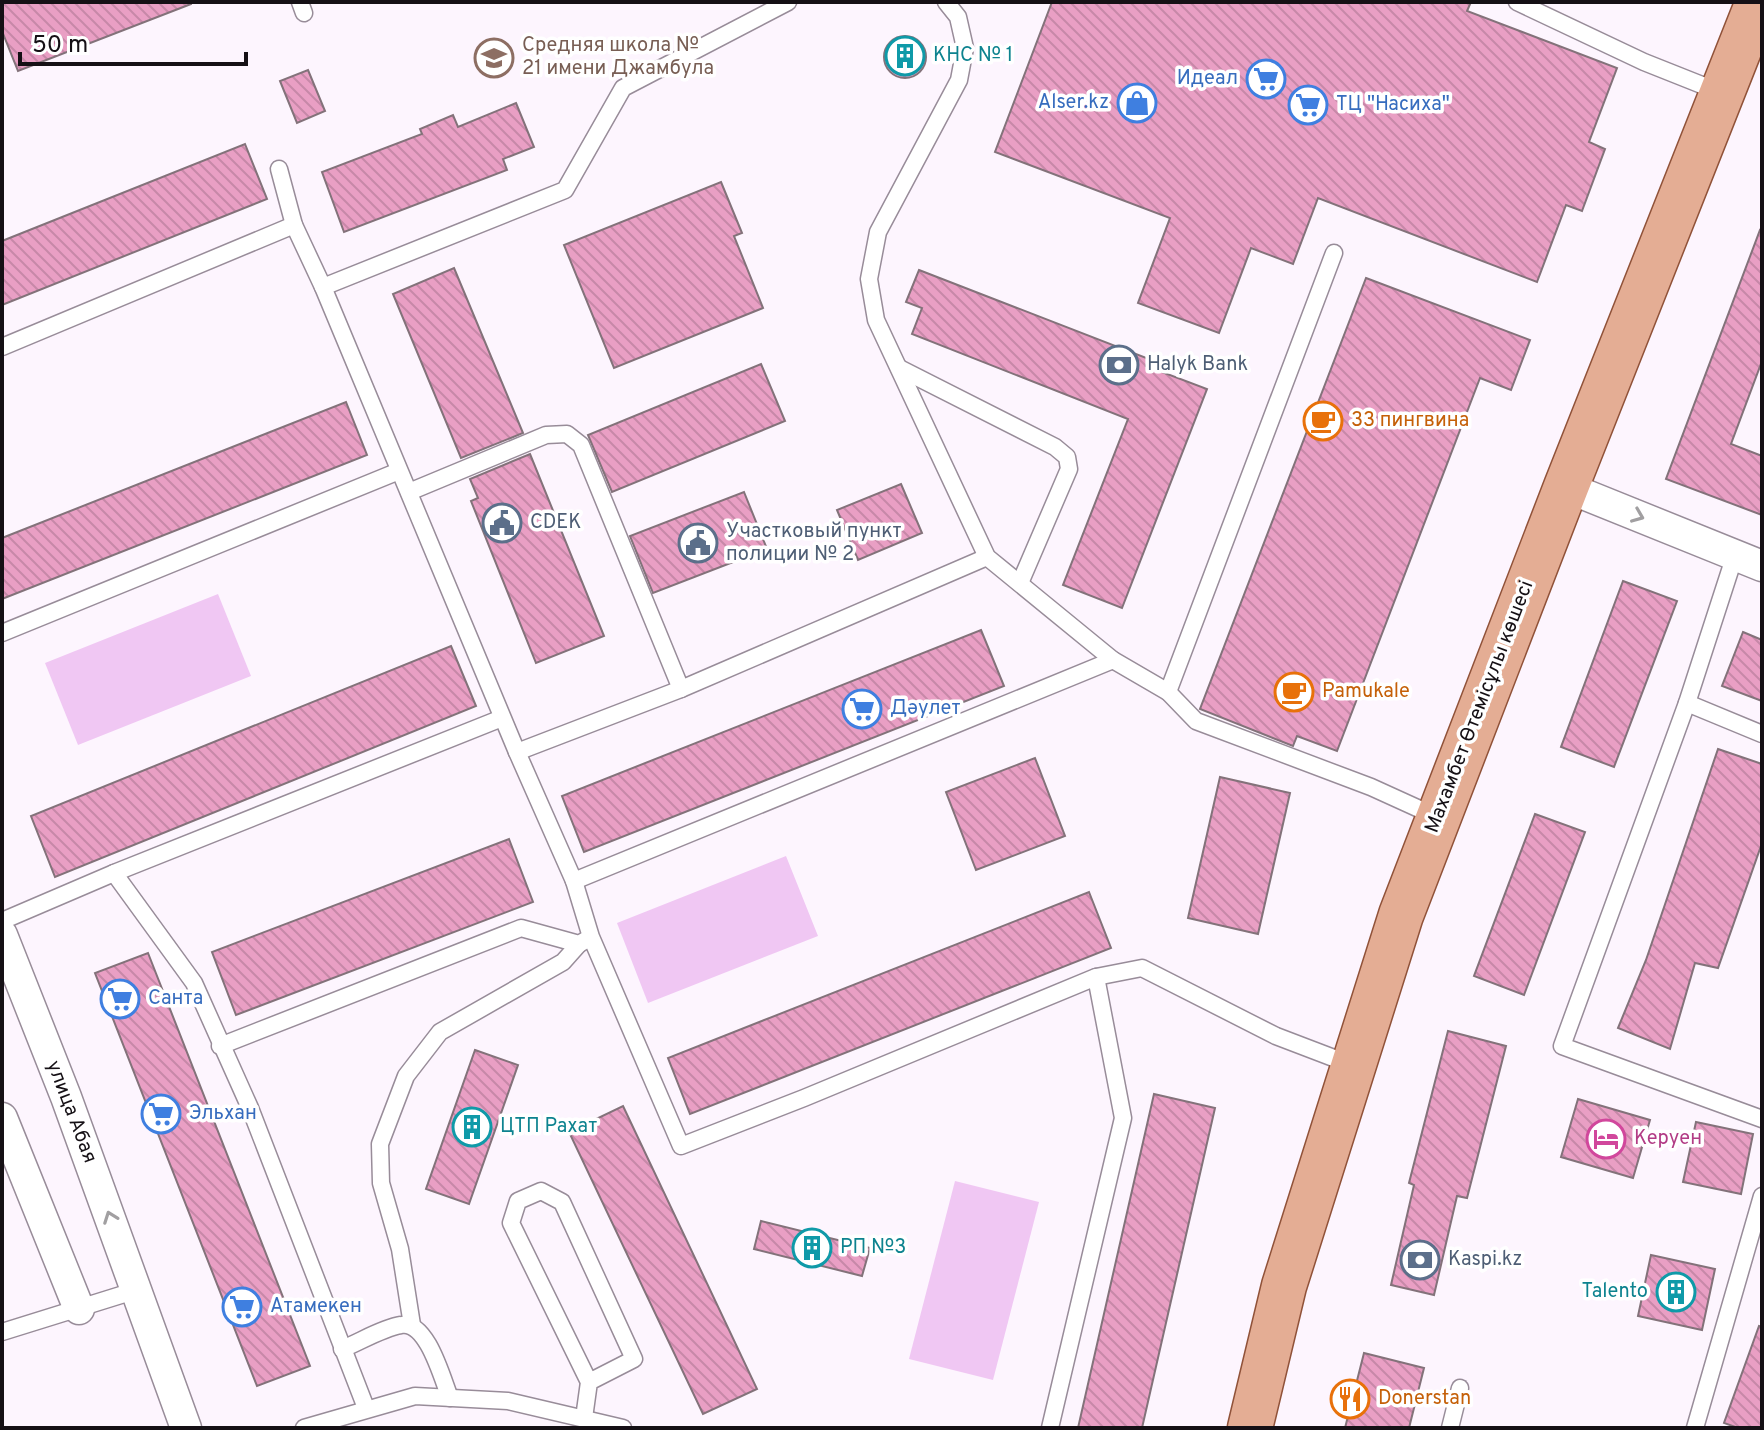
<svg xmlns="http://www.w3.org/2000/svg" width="1764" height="1430" viewBox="0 0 1764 1430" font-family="Overpass,sans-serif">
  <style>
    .pitch { fill: #f0c7f3 }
    .building { fill: url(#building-back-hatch); stroke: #83727a; stroke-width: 2 }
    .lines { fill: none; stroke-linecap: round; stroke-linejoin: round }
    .lane-casing { stroke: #988c99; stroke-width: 19 }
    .street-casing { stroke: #988c99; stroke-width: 33 }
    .primary-casing { stroke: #905239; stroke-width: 47 }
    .lane { stroke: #fff; stroke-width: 16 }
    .street { stroke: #fff; stroke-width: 30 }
    .primary { stroke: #e4ad94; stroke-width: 44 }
    .oneway { stroke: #a19fa1 }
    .labels { text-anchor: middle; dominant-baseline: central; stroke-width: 7; stroke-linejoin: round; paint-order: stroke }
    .education-label { font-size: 20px; fill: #785e54; stroke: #fff; text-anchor: start }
    .culture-label { font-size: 20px; fill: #0d838f; stroke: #fff; text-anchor: start }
    .shop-label { font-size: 20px; fill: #366cbe; stroke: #fff; text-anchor: start }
    .service-label { font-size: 20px; fill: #4e5e75; stroke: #fff; text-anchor: start }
    .food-label { font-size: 20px; fill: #c56008; stroke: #fff; text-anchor: start }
    .street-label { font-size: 20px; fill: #151015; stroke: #fff }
    .hotel-label { font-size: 20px; fill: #b23c85; stroke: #fff; text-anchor: start }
  </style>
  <defs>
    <pattern id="building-back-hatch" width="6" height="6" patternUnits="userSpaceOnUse" patternTransform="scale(2)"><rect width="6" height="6" fill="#e99fc4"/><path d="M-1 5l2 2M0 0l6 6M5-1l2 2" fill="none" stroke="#c788a8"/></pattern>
  </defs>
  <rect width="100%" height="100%" fill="#fdf5fe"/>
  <g class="pitch">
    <path d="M218 594 251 676 78 745 45 663Z"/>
    <path d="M786 856 818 936 648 1003 617 923Z"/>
    <path d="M955 1181 1039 1202 993 1380 909 1359Z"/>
  </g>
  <g class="building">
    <path d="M2 2H191V4L18 71 2 31Z"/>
    <path d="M1052 2H1471L1467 11 1617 68 1589 142 1605 149 1582 211 1566 205 1537 282 1318 198 1293 264 1251 248 1219 333 1138 303 1170 218 995 152Z"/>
    <circle cx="905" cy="57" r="21"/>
    <path d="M308 70 325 111 297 123 280 81Z"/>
    <path d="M516 103 534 147 503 159 507 170 344 232 322 172 422 134 420 129 453 115 458 127Z"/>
    <path d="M245 144 267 199 2 305V241Z"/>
    <path d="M721 182 742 233 734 236 763 308 614 368 564 245Z"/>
    <path d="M1760 230 1762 231V361L1731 444 1762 456V515L1666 479Z"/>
    <path d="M454 268 523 433 461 458 393 294Z"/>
    <path d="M919 270 1149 359 1146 366 1207 389 1122 608 1063 585 1128 419 912 334 922 308 906 302Z"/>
    <path d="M1366 278 1530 340 1511 390 1480 378 1337 751 1297 736 1293 746 1200 709Z"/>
    <path d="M761 364 785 421 612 492 588 435Z"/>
    <path d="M346 402 367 455 2 599V538Z"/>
    <path d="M530 454 604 636 536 663 471 501 478 498 470 479Z"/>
    <path d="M901 484 922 533 858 560 837 510Z"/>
    <path d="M744 492 767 549 653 593 630 536Z"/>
    <path d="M1623 581 1677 601 1614 767 1561 747Z"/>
    <path d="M981 630 1004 686 584 852 562 796Z"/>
    <path d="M1743 632 1762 640V701L1722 686Z"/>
    <path d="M451 646 476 706 55 877 31 816Z"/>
    <path d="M1718 749 1762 764V843L1718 968 1695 963 1670 1049 1618 1028 1646 960Z"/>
    <path d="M1035 758 1065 836 976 870 946 792Z"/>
    <path d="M1220 777 1290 793 1258 934 1188 918Z"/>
    <path d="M1535 814 1585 832 1524 995 1474 976Z"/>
    <path d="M509 839 533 902 236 1015 212 952Z"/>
    <path d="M1089 892 1111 948 690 1114 668 1058Z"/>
    <path d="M148 953 310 1366 257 1386 95 973Z"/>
    <path d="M1448 1031 1506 1046 1467 1198 1457 1196 1434 1295 1391 1285 1414 1185 1409 1183Z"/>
    <path d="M475 1050 518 1065 469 1204 426 1189Z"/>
    <path d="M1154 1094 1215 1108 1142 1428H1078Z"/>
    <path d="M1578 1099 1650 1120 1633 1178 1561 1157Z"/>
    <path d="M623 1106 757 1389 703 1414 569 1132Z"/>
    <path d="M1696 1122 1753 1134 1741 1194 1683 1182Z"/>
    <path d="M761 1221 870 1248 862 1276 754 1249Z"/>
    <path d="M1651 1255 1715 1269 1702 1330 1638 1316Z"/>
    <path d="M1759 1326 1762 1327V1428H1738L1724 1423Z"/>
    <path d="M1364 1353 1424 1368 1409 1428H1345Z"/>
  </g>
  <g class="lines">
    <defs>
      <g id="lane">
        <path d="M300 2 304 13"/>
        <path d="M946 2 958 17 965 48 959 80 878 232 869 279 876 320 987 557 1113 660 1168 692 1196 721 1371 787 1437 817"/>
        <path d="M1517 2 1644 62 1722 93"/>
        <path d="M279 169 294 225"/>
        <path d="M323 287 565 190 623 88 788 2"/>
        <path d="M2 347 294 225 323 287 517 752"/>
        <path d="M899 368 1055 447 1067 457 1069 469 1020 583"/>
        <path d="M409 492 546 435 567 434 581 445 681 689"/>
        <path d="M1735 555 1687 703 1562 1046 1762 1119"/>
        <path d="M987 557 681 689 517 752 574 881 1113 660"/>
        <path d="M2 633 399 471"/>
        <path d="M1168 692 1334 253"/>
        <path d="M1687 703 1762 734"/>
        <path d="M114 873 194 983 250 1108 366 1408"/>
        <path d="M574 881 591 937 681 1146 804 1098 1096 977"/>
        <path d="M2 921 114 873 502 718"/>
        <path d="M220 1046 521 928 579 944 586 940"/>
        <path d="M412 1325 400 1249 381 1183 380 1144 406 1076 440 1032 563 962 579 944"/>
        <path d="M2 1332 137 1290"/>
        <path d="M342 1349C360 1342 382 1328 401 1325 427 1320 442 1378 450 1398"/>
        <path d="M584 1418 589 1382 511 1223 518 1201 541 1191 562 1202 634 1359 589 1382"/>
        <path d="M304 1428 415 1396 508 1401 623 1428"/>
        <path d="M1050 1428 1123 1118 1096 977 1142 968 1276 1036 1352 1065"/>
        <path d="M1450 1428 1460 1388"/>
        <path d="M1695 1428 1762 1196"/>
      </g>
      <g id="street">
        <path d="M1566 487 1762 566"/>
        <path d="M2 935 66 1097 186 1428"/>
        <path d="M2 1118 79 1309"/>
      </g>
      <path id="primary" d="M1250 1428 1284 1286 1401 915 1566 487 1758 2"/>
    </defs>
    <use href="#lane" class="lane-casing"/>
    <use href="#street" class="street-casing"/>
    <use href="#primary" class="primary-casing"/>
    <use href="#lane" class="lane"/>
    <use href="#street" class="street"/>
    <use href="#primary" class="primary"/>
  </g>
  <defs><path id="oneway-chevron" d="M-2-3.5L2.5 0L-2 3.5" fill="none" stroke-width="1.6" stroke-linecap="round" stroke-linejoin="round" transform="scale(2)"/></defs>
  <g class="oneway">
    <use href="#oneway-chevron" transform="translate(1638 516) rotate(22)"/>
    <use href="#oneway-chevron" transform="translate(110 1217) rotate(-110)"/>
  </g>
  <defs>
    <symbol id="building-ring" viewBox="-11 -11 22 22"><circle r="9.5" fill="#fff" stroke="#0f9aa8" stroke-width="1.5"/><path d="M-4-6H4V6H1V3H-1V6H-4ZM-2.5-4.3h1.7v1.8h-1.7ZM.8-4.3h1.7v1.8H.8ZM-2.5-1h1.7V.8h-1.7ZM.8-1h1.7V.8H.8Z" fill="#0f9aa8"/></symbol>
    <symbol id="school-ring" viewBox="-11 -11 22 22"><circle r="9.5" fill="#fff" stroke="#8d6e63" stroke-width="1.5"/><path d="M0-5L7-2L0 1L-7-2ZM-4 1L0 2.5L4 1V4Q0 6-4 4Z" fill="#8d6e63"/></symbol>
    <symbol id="supermarket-ring" viewBox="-11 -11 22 22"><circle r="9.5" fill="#fff" stroke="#3f7fe0" stroke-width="1.5"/><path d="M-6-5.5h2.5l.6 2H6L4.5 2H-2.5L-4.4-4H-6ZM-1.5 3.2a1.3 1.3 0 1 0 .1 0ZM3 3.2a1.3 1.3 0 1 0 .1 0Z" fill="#3f7fe0"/></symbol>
    <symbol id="shop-ring" viewBox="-11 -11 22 22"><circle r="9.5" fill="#fff" stroke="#3f7fe0" stroke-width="1.5"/><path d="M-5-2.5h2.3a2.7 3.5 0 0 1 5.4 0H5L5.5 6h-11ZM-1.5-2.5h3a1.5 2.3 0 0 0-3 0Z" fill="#3f7fe0"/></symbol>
    <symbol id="bank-ring" viewBox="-11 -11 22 22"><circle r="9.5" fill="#fff" stroke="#5c6f8a" stroke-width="1.5"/><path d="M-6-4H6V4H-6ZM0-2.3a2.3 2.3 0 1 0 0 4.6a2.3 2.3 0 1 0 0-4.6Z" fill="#5c6f8a"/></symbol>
    <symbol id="cafe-ring" viewBox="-11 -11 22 22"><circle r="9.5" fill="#fff" stroke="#e8710a" stroke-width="1.5"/><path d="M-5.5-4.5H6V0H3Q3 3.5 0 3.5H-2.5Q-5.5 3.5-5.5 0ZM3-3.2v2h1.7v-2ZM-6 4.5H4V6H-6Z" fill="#e8710a"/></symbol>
    <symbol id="civic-ring" viewBox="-11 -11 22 22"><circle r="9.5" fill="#fff" stroke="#5c6f8a" stroke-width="1.5"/><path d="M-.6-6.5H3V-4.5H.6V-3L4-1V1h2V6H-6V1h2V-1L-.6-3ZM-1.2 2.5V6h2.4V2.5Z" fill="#5c6f8a"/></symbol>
    <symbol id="hotel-ring" viewBox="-11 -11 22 22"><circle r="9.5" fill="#fff" stroke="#d1479c" stroke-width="1.5"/><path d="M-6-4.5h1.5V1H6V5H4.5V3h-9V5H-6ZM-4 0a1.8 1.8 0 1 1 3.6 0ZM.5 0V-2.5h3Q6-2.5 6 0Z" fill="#d1479c"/></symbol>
    <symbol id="restaurant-ring" viewBox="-11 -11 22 22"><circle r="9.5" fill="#fff" stroke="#e8710a" stroke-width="1.5"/><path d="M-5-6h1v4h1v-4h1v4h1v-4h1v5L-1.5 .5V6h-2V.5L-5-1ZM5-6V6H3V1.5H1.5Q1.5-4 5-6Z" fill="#e8710a"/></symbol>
  </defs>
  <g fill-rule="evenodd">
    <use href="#building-ring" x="883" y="34" width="44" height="44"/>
    <use href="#school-ring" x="472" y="36" width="44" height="44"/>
    <use href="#supermarket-ring" x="1244" y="57" width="44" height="44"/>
    <use href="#shop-ring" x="1115" y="81" width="44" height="44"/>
    <use href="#supermarket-ring" x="1286" y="83" width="44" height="44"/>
    <use href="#bank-ring" x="1097" y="343" width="44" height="44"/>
    <use href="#cafe-ring" x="1301" y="399" width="44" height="44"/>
    <use href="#civic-ring" x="480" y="501" width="44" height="44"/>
    <use href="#civic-ring" x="676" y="521" width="44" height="44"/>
    <use href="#cafe-ring" x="1272" y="670" width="44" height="44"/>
    <use href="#supermarket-ring" x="840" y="687" width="44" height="44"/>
    <use href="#supermarket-ring" x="98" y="977" width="44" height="44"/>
    <use href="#supermarket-ring" x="139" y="1092" width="44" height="44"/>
    <use href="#building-ring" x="450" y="1105" width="44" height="44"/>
    <use href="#hotel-ring" x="1584" y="1117" width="44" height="44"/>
    <use href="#building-ring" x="790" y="1226" width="44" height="44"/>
    <use href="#bank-ring" x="1398" y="1238" width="44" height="44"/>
    <use href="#building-ring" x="1654" y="1270" width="44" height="44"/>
    <use href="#supermarket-ring" x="220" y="1285" width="44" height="44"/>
    <use href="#restaurant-ring" x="1328" y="1377" width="44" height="44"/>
  </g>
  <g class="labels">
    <g class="education-label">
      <text x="522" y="46">Средняя школа №<tspan x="522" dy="23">21 имени Джамбула</tspan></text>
    </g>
    <g class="culture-label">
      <text x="933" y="56">КНС № 1</text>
      <text x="500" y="1127">ЦТП Рахат</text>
      <text x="840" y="1248">РП №3</text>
      <text x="1648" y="1292" text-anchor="end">Talento</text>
    </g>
    <g class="shop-label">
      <text x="1238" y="79" text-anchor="end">Идеал</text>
      <text x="1109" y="103" text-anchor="end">Alser.kz</text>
      <text x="1336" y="105">ТЦ "Насиха"</text>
      <text x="890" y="709">Дәулет</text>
      <text x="148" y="999">Санта</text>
      <text x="189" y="1114">Эльхан</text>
      <text x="270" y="1307">Атамекен</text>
    </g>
    <g class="service-label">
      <text x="1147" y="365">Halyk Bank</text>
      <text x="530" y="523">CDEK</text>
      <text x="726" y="532">Участковый пункт<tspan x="726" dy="23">полиции № 2</tspan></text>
      <text x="1448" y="1260">Kaspi.kz</text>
    </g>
    <g class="food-label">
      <text x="1351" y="421">33 пингвина</text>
      <text x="1322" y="692">Pamukale</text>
      <text x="1378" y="1399">Donerstan</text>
    </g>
    <g class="street-label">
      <text transform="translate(1480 707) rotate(-69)">Махамбет Өтемісұлы көшесі</text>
      <text transform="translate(71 1112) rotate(69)">улица Абая</text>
    </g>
    <g class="hotel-label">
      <text x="1634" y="1139">Керуен</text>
    </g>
  </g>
  <rect width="1764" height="1430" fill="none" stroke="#151015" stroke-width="8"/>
  <path d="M20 52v12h226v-12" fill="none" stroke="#151015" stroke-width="4"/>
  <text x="32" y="52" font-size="24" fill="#151015" stroke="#ffffff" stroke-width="6" paint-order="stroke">50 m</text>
</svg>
